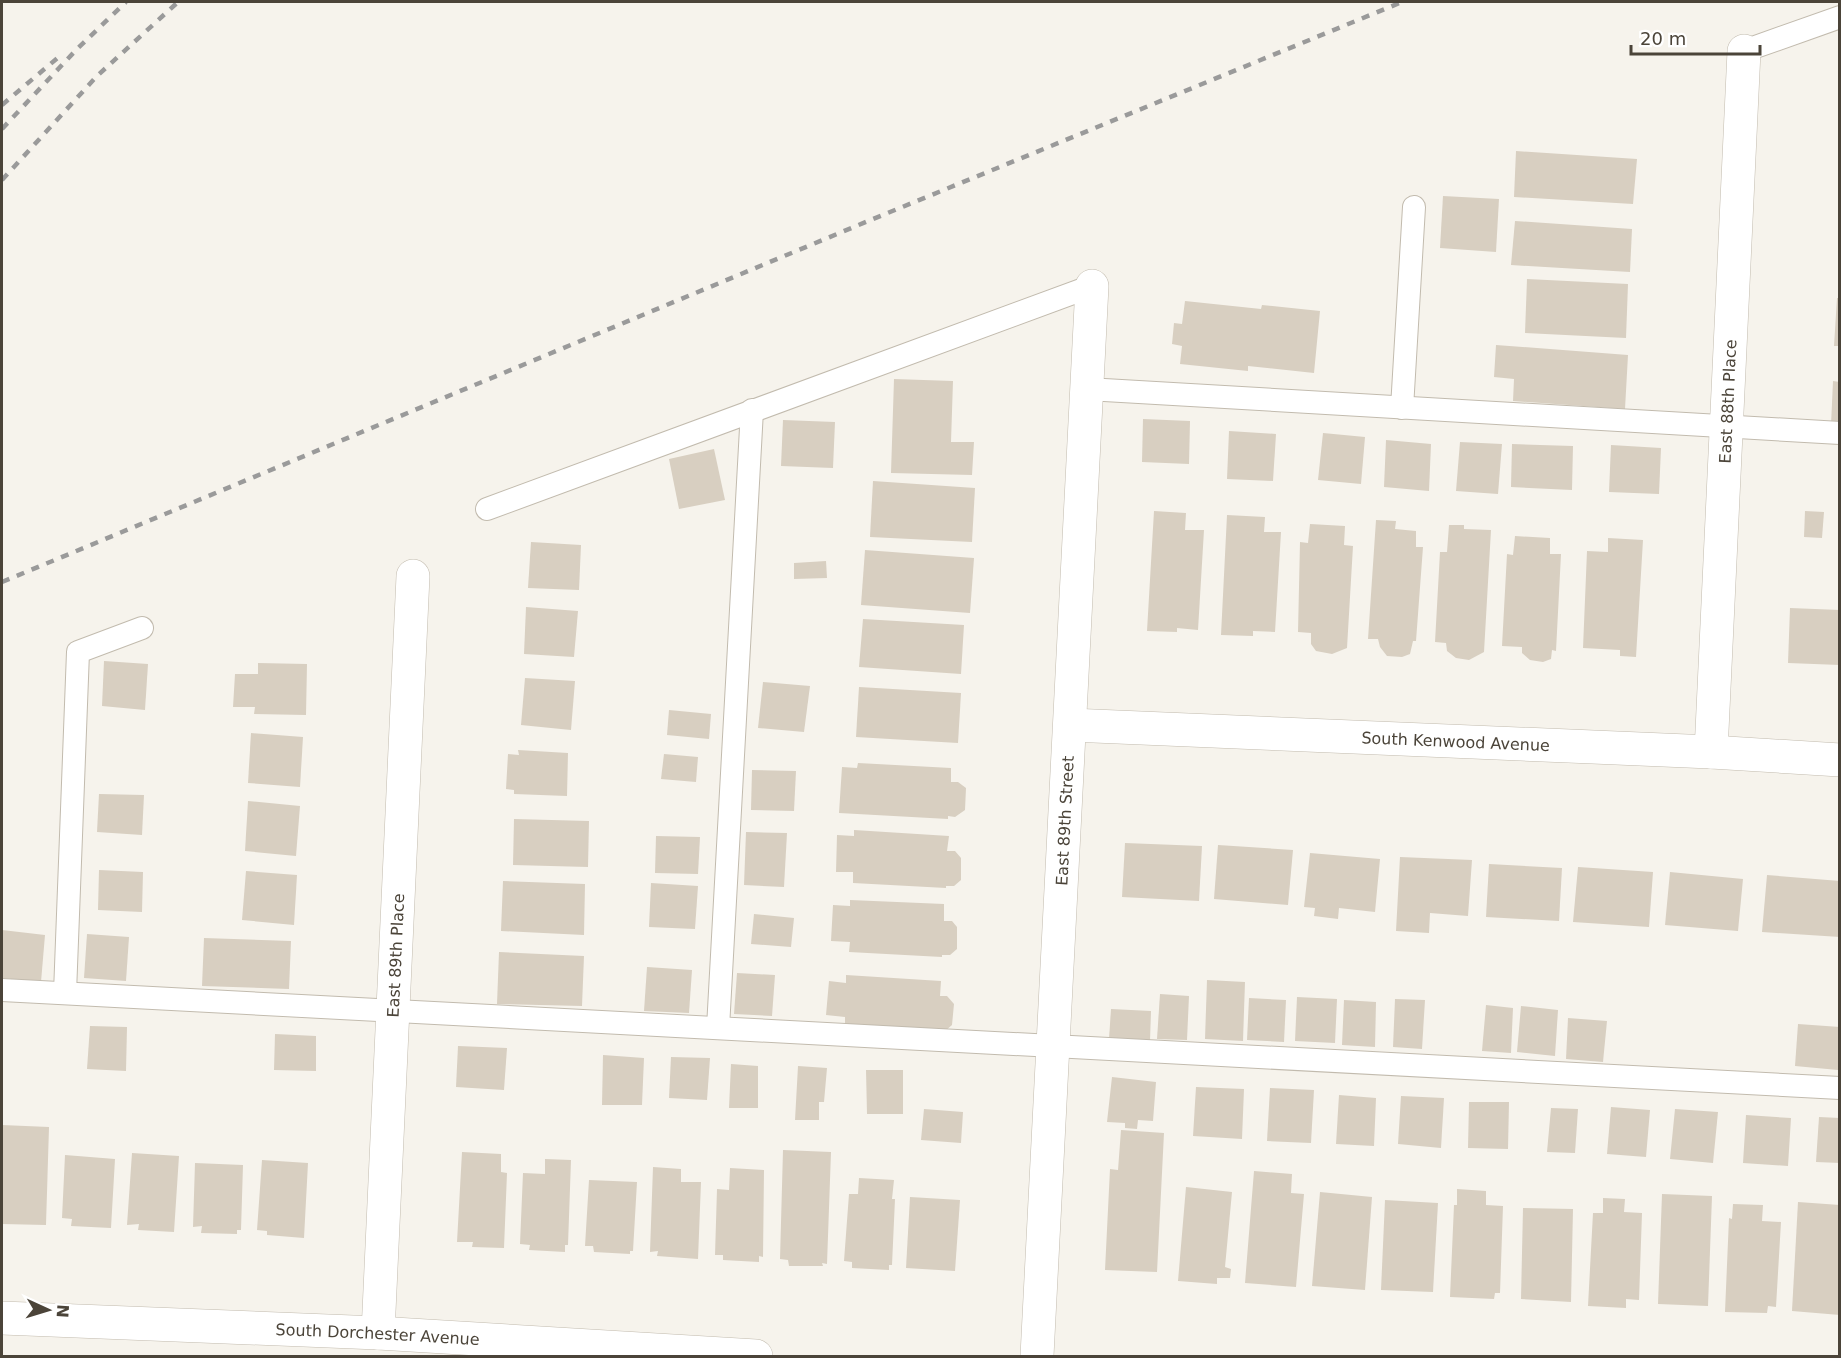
<svg xmlns="http://www.w3.org/2000/svg" width="1841" height="1358" viewBox="0 0 1841 1358" font-family="'DejaVu Sans',sans-serif">
  <style>
    .building { fill: #d8cfc1 }
    .lines { fill: none; stroke-linecap: round; stroke-linejoin: round }
    .service-casing { stroke: #c2bbae; stroke-width: 24 }
    .minor-casing { stroke: #c2bbae; stroke-width: 34 }
    .service { stroke: #fff; stroke-width: 22 }
    .minor { stroke: #fff; stroke-width: 33 }
    .rail { stroke: #9a9a9a; stroke-width: 4.5; stroke-dasharray: 8 8; stroke-linecap: butt }
    .labels { text-anchor: middle; dominant-baseline: central; stroke-width: 4.5; stroke-linejoin: round; paint-order: stroke }
    .street-label { font-size: 16px; fill: #4b4439; stroke: #fff }
  </style>
  <rect width="100%" height="100%" fill="#f6f3ec"/>
  <g class="building">
    <path d="M1516 151 1637 159 1633 204 1514 197Z"/>
    <path d="M1443 196 1499 199 1496 252 1440 248Z"/>
    <path d="M1515 221 1632 229 1630 272 1511 265Z"/>
    <path d="M1527 279 1628 284 1626 338 1525 333Z"/>
    <path d="M1837 298H1840V346H1834Z"/>
    <path d="M1185 301 1261 309 1262 305 1320 311 1314 373 1248 366V371L1180 364 1182 346 1172 344 1174 323 1182 324Z"/>
    <path d="M1496 345 1628 355 1625 409 1513 401 1514 379 1494 377Z"/>
    <path d="M894 379 953 381 951 442H974L972 475 891 473Z"/>
    <path d="M1833 381 1840 382V425H1831Z"/>
    <path d="M1143 419 1190 421 1189 464 1142 462Z"/>
    <path d="M783 420 835 422 833 468 781 466Z"/>
    <path d="M1229 431 1276 434 1273 481 1227 479Z"/>
    <path d="M1323 433 1365 437 1361 484 1318 480Z"/>
    <path d="M1386 440 1431 444 1429 491 1384 487Z"/>
    <path d="M1460 442 1502 444 1498 494 1456 491Z"/>
    <path d="M1512 444 1573 446 1572 490 1511 487Z"/>
    <path d="M1611 445 1661 448 1659 494 1609 492Z"/>
    <path d="M714 449 725 500 679 509 669 459Z"/>
    <path d="M873 481 975 488 972 542 870 537Z"/>
    <path d="M1154 511 1186 513 1185 530H1204L1198 630 1177 628V632L1147 631Z"/>
    <path d="M1805 511 1824 512 1822 538 1804 537Z"/>
    <path d="M1227 515 1265 517 1264 532H1281L1275 632 1253 631V636L1221 635Z"/>
    <path d="M1376 520 1396 521 1395 529 1416 531V547H1423L1416 641H1413L1410 654 1402 657 1387 656 1380 647 1378 639H1368Z"/>
    <path d="M1310 524 1345 526 1344 545 1353 546 1347 648 1332 654 1316 651 1311 644V633L1298 632 1300 542 1308 543Z"/>
    <path d="M1449 525H1464V529L1491 530 1484 652 1469 660 1456 658 1447 651 1446 643 1435 642 1440 552H1447Z"/>
    <path d="M1515 536 1550 538V554H1561L1556 651 1552 650 1551 659 1543 662 1530 660 1522 653V647L1502 646 1507 554 1513 555Z"/>
    <path d="M1608 538 1643 540 1636 657 1620 656V650L1583 648 1587 551 1608 552Z"/>
    <path d="M531 542 581 545 579 590 528 588Z"/>
    <path d="M865 550 974 558 970 613 861 605Z"/>
    <path d="M826 561 827 578 794 579V563Z"/>
    <path d="M526 607 578 611 574 657 524 654Z"/>
    <path d="M1790 608 1840 610V665L1788 663Z"/>
    <path d="M863 619 964 625 961 674 859 667Z"/>
    <path d="M104 661 148 664 145 710 102 706Z"/>
    <path d="M258 663 307 664 306 715 254 714 255 707H233L235 674H258Z"/>
    <path d="M525 678 575 681 571 730 521 725Z"/>
    <path d="M763 682 810 686 804 732 758 728Z"/>
    <path d="M859 687 961 693 958 743 856 737Z"/>
    <path d="M669 710 711 714 709 739 667 735Z"/>
    <path d="M251 733 303 737 300 787 248 783Z"/>
    <path d="M518 750 568 753 567 796 514 794V790L506 789 508 754 519 755Z"/>
    <path d="M664 754 698 757 696 782 661 779Z"/>
    <path d="M858 763 951 768V782H958L966 788 965 810 955 817 948 816V819L839 813 842 767 857 768Z"/>
    <path d="M752 770 796 771 794 811 751 810Z"/>
    <path d="M99 794 144 795 142 835 97 832Z"/>
    <path d="M248 801 300 806 296 856 245 851Z"/>
    <path d="M514 819 589 821 588 867 513 865Z"/>
    <path d="M854 830 949 836 947 851H955L961 858V880L954 886H946V888L853 883V872H836L837 835 854 836Z"/>
    <path d="M746 832 787 833 784 887 744 885Z"/>
    <path d="M656 836 700 837 698 874 655 873Z"/>
    <path d="M1125 843 1202 846 1199 901 1122 897Z"/>
    <path d="M1218 845 1293 850 1288 905 1214 899Z"/>
    <path d="M1310 853 1380 859 1375 912 1339 908 1338 919 1314 916 1315 908 1304 907Z"/>
    <path d="M1400 857 1472 860 1468 916 1430 913 1429 933 1396 931Z"/>
    <path d="M1489 864 1562 868 1559 921 1486 917Z"/>
    <path d="M1578 867 1653 872 1649 927 1573 922Z"/>
    <path d="M99 870 143 872 142 912 98 910Z"/>
    <path d="M246 871 297 875 294 925 242 920Z"/>
    <path d="M1670 872 1743 879 1738 931 1665 925Z"/>
    <path d="M1767 875 1840 881V937L1762 932Z"/>
    <path d="M503 881 585 884 584 935 501 931Z"/>
    <path d="M651 883 698 886 695 929 649 927Z"/>
    <path d="M850 900 944 904V921H952L957 927V949L950 955H942V957L849 952 850 942 831 941 833 905 850 906Z"/>
    <path d="M754 914 794 918 791 947 751 944Z"/>
    <path d="M2 930 45 935 41 982 2 978Z"/>
    <path d="M87 934 129 937 126 981 84 978Z"/>
    <path d="M204 938 291 941 289 989 202 986Z"/>
    <path d="M499 952 584 956 582 1006 497 1004Z"/>
    <path d="M647 967 692 970 689 1013 644 1011Z"/>
    <path d="M737 973 775 975 772 1016 734 1014Z"/>
    <path d="M846 975 941 981 940 996H947L954 1004 952 1025 945 1031 845 1025V1017L826 1015 829 981 846 983Z"/>
    <path d="M1207 980 1245 982 1243 1041 1205 1039Z"/>
    <path d="M1160 994 1189 996 1187 1040 1157 1039Z"/>
    <path d="M1297 997 1337 999 1335 1043 1295 1041Z"/>
    <path d="M1249 998 1286 1000 1284 1042 1247 1040Z"/>
    <path d="M1395 999 1425 1000 1422 1049 1393 1047Z"/>
    <path d="M1344 1000 1376 1002 1375 1047 1342 1045Z"/>
    <path d="M1486 1005 1513 1008 1511 1053 1482 1051Z"/>
    <path d="M1521 1006 1558 1010 1555 1056 1517 1052Z"/>
    <path d="M1111 1009 1151 1011 1150 1041 1109 1039Z"/>
    <path d="M1568 1018 1607 1021 1603 1062 1566 1059Z"/>
    <path d="M1798 1024 1840 1027 1838 1070 1795 1066Z"/>
    <path d="M90 1026 127 1027 126 1071 87 1069Z"/>
    <path d="M275 1034 316 1036V1071L274 1070Z"/>
    <path d="M458 1046 507 1048 504 1090 456 1087Z"/>
    <path d="M603 1055 644 1058 642 1105H602Z"/>
    <path d="M671 1057 710 1058 707 1100 669 1098Z"/>
    <path d="M731 1064 758 1066V1108H729Z"/>
    <path d="M798 1066 827 1068 824 1102H819V1120H795Z"/>
    <path d="M866 1070H903V1114H867Z"/>
    <path d="M1112 1077 1156 1082 1153 1121 1138 1120 1137 1129 1125 1128V1123L1107 1122Z"/>
    <path d="M1196 1087 1244 1089 1242 1139 1193 1136Z"/>
    <path d="M1270 1088 1314 1090 1311 1143 1267 1141Z"/>
    <path d="M1339 1095 1376 1098 1374 1146 1336 1144Z"/>
    <path d="M1401 1096 1444 1098 1441 1148 1398 1144Z"/>
    <path d="M1469 1102H1509L1508 1149 1468 1148Z"/>
    <path d="M1611 1107 1650 1110 1646 1157 1607 1154Z"/>
    <path d="M1551 1108 1578 1109 1575 1153 1547 1152Z"/>
    <path d="M924 1109 963 1112 961 1143 921 1140Z"/>
    <path d="M1675 1109 1718 1112 1713 1163 1670 1159Z"/>
    <path d="M1746 1115 1791 1118 1788 1166 1743 1163Z"/>
    <path d="M1819 1117 1840 1118V1163L1816 1162Z"/>
    <path d="M2 1125 49 1127 46 1225 2 1224Z"/>
    <path d="M1121 1130 1164 1133 1157 1272 1105 1270 1110 1169 1118 1170Z"/>
    <path d="M783 1150 831 1152 827 1264 822 1263 823 1266H789L788 1260 780 1259Z"/>
    <path d="M462 1152 501 1154V1172L507 1173 504 1248 472 1247 473 1242H457Z"/>
    <path d="M132 1153 179 1156 174 1232 138 1230 139 1224 127 1225Z"/>
    <path d="M65 1155 115 1159 111 1228 71 1226 72 1219 62 1218Z"/>
    <path d="M545 1159 571 1160 568 1245H565V1252L529 1250 530 1245 520 1244 523 1173 545 1174Z"/>
    <path d="M262 1160 308 1163 304 1238 267 1235V1231L257 1230Z"/>
    <path d="M195 1163 243 1165 241 1230H237V1234L201 1233 202 1226 193 1227Z"/>
    <path d="M653 1167 681 1169V1182H701L698 1259 657 1256 658 1251 650 1252Z"/>
    <path d="M730 1168 764 1170 763 1257 759 1256V1262L723 1260V1255H715L717 1189 729 1190Z"/>
    <path d="M1254 1171 1292 1174 1291 1193 1304 1194 1296 1287 1245 1283Z"/>
    <path d="M859 1178 894 1180 892 1199H895L892 1265H889V1270L852 1268V1262L844 1261 849 1194H858Z"/>
    <path d="M589 1180 637 1182 633 1251H630V1254L594 1252 593 1246H585Z"/>
    <path d="M1186 1187 1232 1192 1225 1267 1231 1269 1230 1278H1217V1284L1178 1281Z"/>
    <path d="M1457 1189 1486 1191V1205L1503 1206 1500 1293H1495L1494 1299 1450 1297 1454 1205H1457Z"/>
    <path d="M1320 1192 1372 1197 1365 1290 1312 1286Z"/>
    <path d="M1662 1194 1712 1196 1708 1306 1658 1304Z"/>
    <path d="M910 1197 960 1200 955 1271 906 1268Z"/>
    <path d="M1603 1198 1625 1199 1624 1212 1642 1213 1639 1300 1626 1299V1308L1588 1306 1593 1213H1603Z"/>
    <path d="M1385 1200 1438 1203 1433 1292 1381 1290Z"/>
    <path d="M1798 1202 1840 1205V1315L1792 1311Z"/>
    <path d="M1733 1204 1763 1205 1762 1221 1781 1222 1776 1307 1768 1306 1767 1313 1725 1312 1729 1218 1732 1219Z"/>
    <path d="M1523 1208 1573 1209 1571 1302 1521 1299Z"/>
  </g>
  <g class="lines">
    <defs>
      <g id="service">
        <path d="M1744 51 1840 17"/>
        <path d="M1087 389 1840 433"/>
        <path d="M1402 408 1414 207"/>
        <path d="M487 509 1092 286"/>
        <path d="M2 990 1840 1088"/>
        <path d="M65 993 78 652 142 628"/>
        <path d="M718 1028 752 410"/>
      </g>
      <g id="minor">
        <path id="s1" d="M1070 725 1711 752 1840 760"/>
        <path id="s2" d="M1711 752 1744 51"/>
        <path id="s3" d="M2 1318 378 1333 756 1356"/>
        <path id="s4" d="M378 1333 413 576"/>
        <path id="s5" d="M1037 1356 1092 286"/>
      </g>
    </defs>
    <use href="#service" class="service-casing"/>
    <use href="#minor" class="minor-casing"/>
    <use href="#service" class="service"/>
    <use href="#minor" class="minor"/>
    <g class="rail">
      <path d="M2 105 61 55"/>
      <path d="M2 129 77 49 126 2"/>
      <path d="M2 180 97 76 178 2"/>
      <path d="M2 582 873 219 1402 2"/>
    </g>
  </g>
  <g class="labels">
    <g class="street-label">
      <text stroke="none"><textPath href="#s2" startOffset="351">East 88th Place</textPath></text>
      <text stroke="none"><textPath href="#s1" startOffset="386">South Kenwood Avenue</textPath></text>
      <text stroke="none"><textPath href="#s5" startOffset="536">East 89th Street</textPath></text>
      <text stroke="none"><textPath href="#s4" startOffset="378">East 89th Place</textPath></text>
      <text stroke="none"><textPath href="#s3" startOffset="376">South Dorchester Avenue</textPath></text>
    </g>
  </g>
  <rect width="1841" height="1358" fill="none" stroke="#4b4439" stroke-width="6"/>
  <g transform="translate(48 1310) rotate(94)" stroke="#ffffff" stroke-width="4.5" paint-order="stroke">
  <path d="M0-4.5L10 22L0 15L-10 22Z" fill="#4b4439"/>
  <text y="-9" font-size="16" font-weight="bold" text-anchor="middle" fill="#4b4439">N</text>
  </g>
  <path d="M1631 45v9h129v-9" fill="none" stroke="#4b4439" stroke-width="3"/>
  <text x="1640" y="45" font-size="18" fill="#4b4439" stroke="#ffffff" stroke-width="4.5" paint-order="stroke">20 m</text>
</svg>
